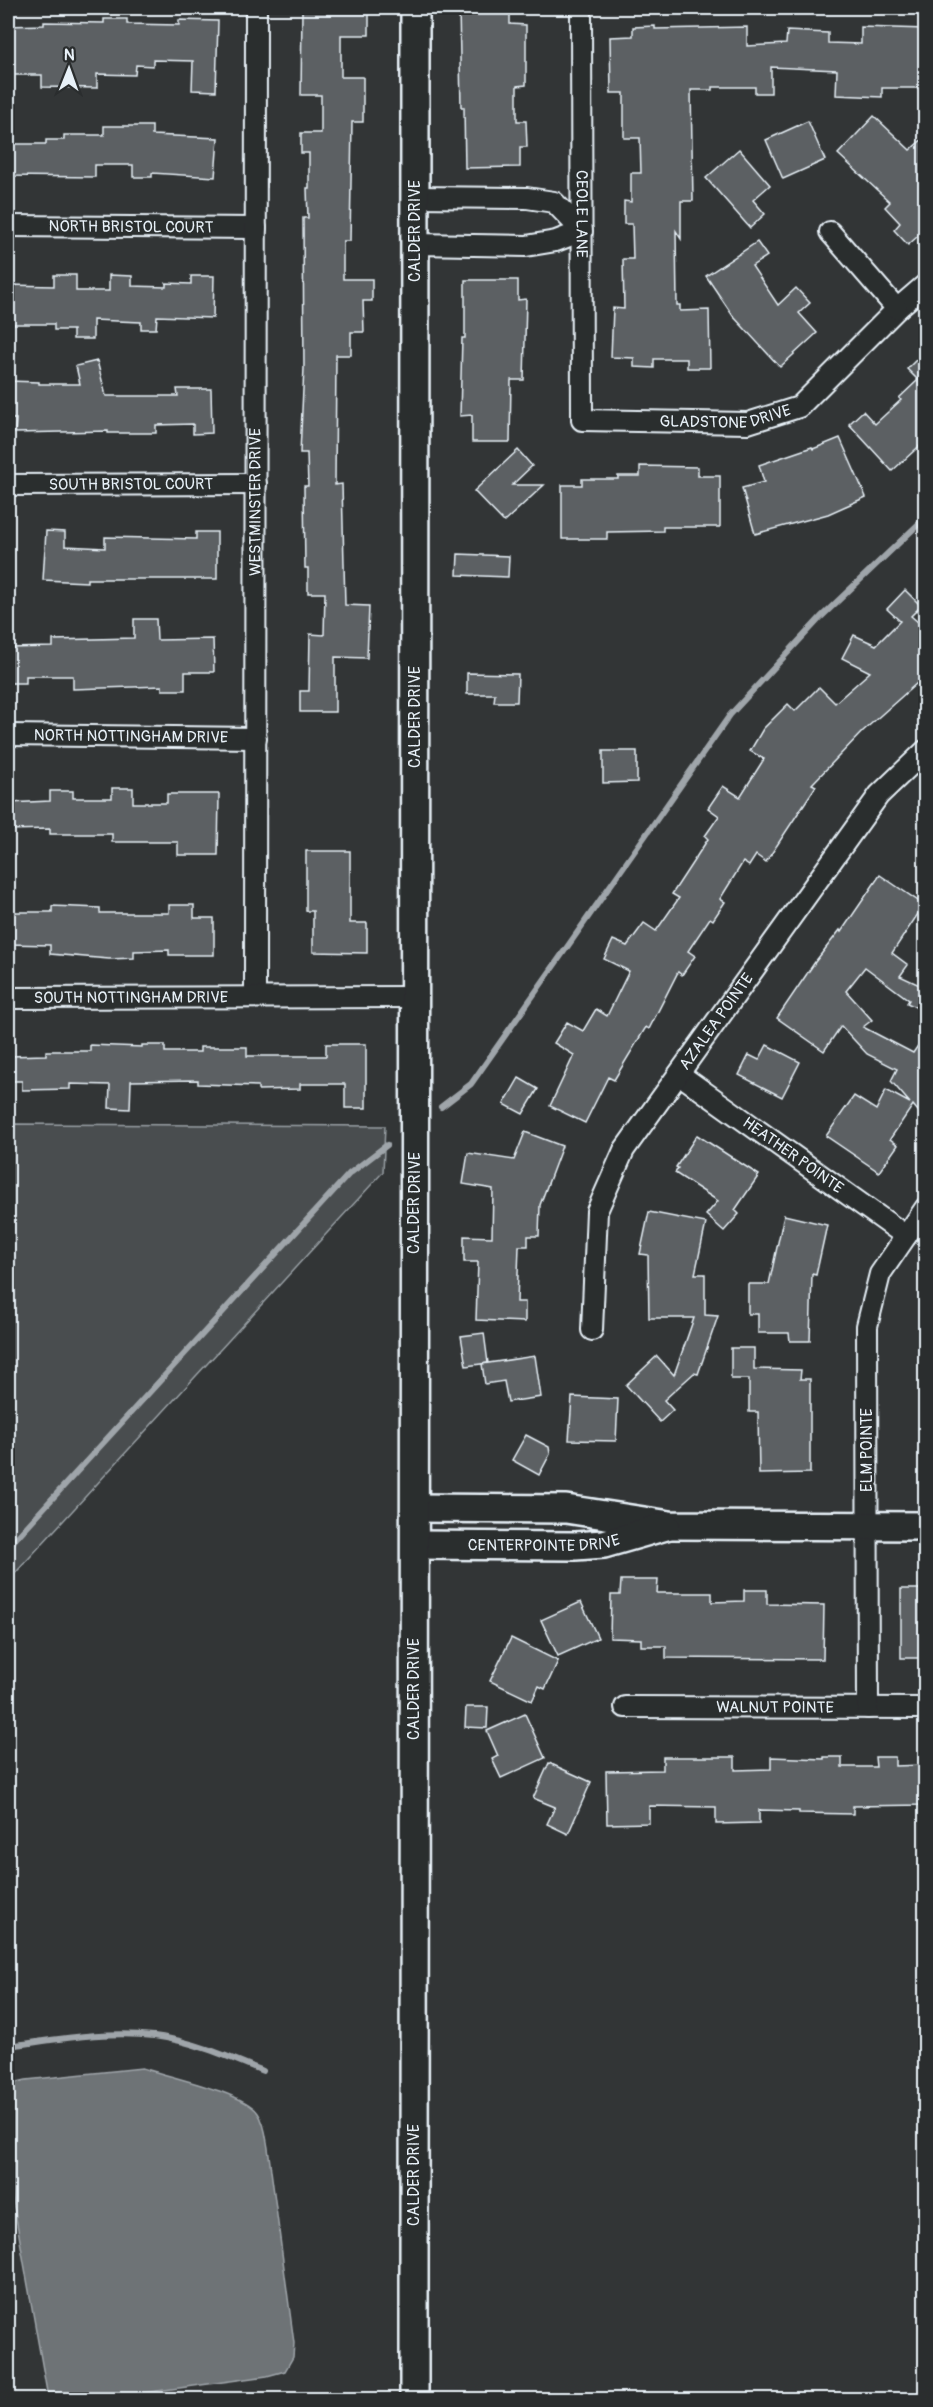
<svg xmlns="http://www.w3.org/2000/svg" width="933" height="2407" viewBox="0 0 933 2407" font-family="Pangolin,sans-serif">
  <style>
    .green { fill: #494d4f; stroke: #989fa4; stroke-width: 1.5 }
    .water { fill: #6e7376; stroke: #9fa5aa; stroke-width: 1.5 }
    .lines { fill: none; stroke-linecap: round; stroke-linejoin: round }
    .stream { stroke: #9fa5aa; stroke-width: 6 }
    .building { fill: #5c6063; stroke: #e8f1f8; stroke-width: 1.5 }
    .street-casing { stroke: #e8f1f8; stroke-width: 24 }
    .secondary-casing { stroke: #e8f1f8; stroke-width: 32 }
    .street { stroke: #2a2d2e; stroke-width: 20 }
    .secondary { stroke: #2a2d2e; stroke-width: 27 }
    .labels { text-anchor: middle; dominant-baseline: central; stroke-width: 4.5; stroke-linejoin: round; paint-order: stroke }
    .street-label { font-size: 16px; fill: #e8f1f8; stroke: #2a2d2e }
  </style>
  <rect width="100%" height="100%" fill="#323536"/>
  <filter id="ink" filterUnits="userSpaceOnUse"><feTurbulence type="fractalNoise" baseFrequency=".0167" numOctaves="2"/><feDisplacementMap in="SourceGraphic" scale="12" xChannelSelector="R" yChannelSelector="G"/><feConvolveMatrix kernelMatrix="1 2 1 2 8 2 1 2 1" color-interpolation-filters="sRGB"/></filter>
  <g filter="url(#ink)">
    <path class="green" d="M8 1124 385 1126 383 1172 8 1581Z"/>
    <path class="water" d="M142 2068C167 2076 245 2093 258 2113 265 2123 266 2137 268 2148L294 2343 293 2357 285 2371 267 2376 99 2399H52L47 2392 8 2173V2084L26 2080Z"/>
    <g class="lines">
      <g class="stream">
        <path d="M441 1107 471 1084 730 715 821 617 926 517"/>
        <path d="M8 1547 349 1174 387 1145"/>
        <path d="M8 2046C55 2040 106 2030 154 2036 192 2041 227 2056 263 2071"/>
      </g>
    </g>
    <g class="building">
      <path d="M344 8H369V35H341V77H363V122H352L350 241H343V279H372V301H363L364 332H351V355H336L335 485 342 484 345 605 369 606 367 658 335 657V712H300V691H309L310 634 324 635 325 593H308V568H305L304 486H308L307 453H300L304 368 303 218H308L307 188H309V153H301V133H321V95H301L302 10Z"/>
      <path d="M459 8H510V24L526 25V85L517 86V121H526L527 147H520V167L465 168 464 107H461Z"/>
      <path d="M104 19H127V24L179 25V20L218 21 216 91 192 90 193 61 153 60V66L136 65 135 75 97 74V88L42 87V75H8V26L44 25V22L104 23Z"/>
      <path d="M655 26V29L747 27V46L786 44 787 31 828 33V43L861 44V27L926 29V88H882V97L836 95 837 70 771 67V93H755V87H712V90H691L693 201H681V239L676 231 677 305H680V311L709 310 710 368H687V359H654V368L634 367V358L611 357 613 308 624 309 623 259H633L632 224H624V201L631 202V173H641L640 138H624V93H611L610 37 633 36V27Z"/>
      <path d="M874 116 910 150 926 136V229L908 245 894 230 900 223 885 207 890 202 838 154Z"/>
      <path d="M808 121 825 160 783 179 766 140Z"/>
      <path d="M104 126H152V135L218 138 215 177 152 173V177H133V165H95V177L8 176V144H46V140H64V135H104Z"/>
      <path d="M739 149 770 185 753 200 765 214 750 228 706 178Z"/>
      <path d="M757 242 767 256 752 266 778 305 796 288 810 303 799 313 817 333 780 367 733 316 706 276Z"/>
      <path d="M54 275H76V291H109V275L132 276V286L166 287V283L191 284V276H214L213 318 157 316 156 329H141V322L93 320V339H73V330H54V324H8V285L54 286Z"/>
      <path d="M465 280H518V300L526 299 524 380H511L510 442H472V415L460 416 462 338H465Z"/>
      <path d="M926 350V440L892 471 849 424 863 411 875 424 901 400 899 398 918 380 907 369Z"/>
      <path d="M97 361 106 396H178L177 389H211L212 433 193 434V424L156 425V433H108V431L15 433 16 419H8V381L39 382V384H80L76 366Z"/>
      <path d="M840 438 866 497 828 514 755 534 742 488 764 482 759 465 812 447 813 449Z"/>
      <path d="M518 450 532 466 512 485H544L504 522 474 491Z"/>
      <path d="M640 466 698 467V476H720V527H663V531L607 532V539H562V485H582V479H618V476H640Z"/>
      <path d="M46 531 65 532V546L105 548V537L196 539V532H217V579H87V582L43 580Z"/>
      <path d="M458 554 509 556 508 577 457 575Z"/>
      <path d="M905 590 921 606 911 616 926 629V675L863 731 812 784 816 786 766 862 756 855 749 866 743 862 720 899 725 902 713 920 710 918 688 951 695 956 682 975 678 972 649 1029 646 1027 614 1080 608 1077 585 1123 550 1106 574 1055 554 1043 567 1022 583 1031 596 1009 607 1016 629 971 604 959 613 940 627 946 644 923 656 931 679 898 672 894 708 839 705 836 719 816 708 808 723 786 740 797 764 759 750 751 763 729 788 704 795 711 819 687 835 703 870 672 842 658 854 635 876 645 900 621 887 609Z"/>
      <path d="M134 619H156L157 640 213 639 214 672H185V690H162V686L73 689V676H26V683H8V648L53 647V640L134 638Z"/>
      <path d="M467 673 518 674 517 702H494L495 694H467Z"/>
      <path d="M603 751H637V782L603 783Z"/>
      <path d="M112 788H133V803H167V794H219L218 855H178V842H112V834H50V829L8 830V803L50 801V791H73V798H112Z"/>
      <path d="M306 851H350V923H367V953L313 952V911H306Z"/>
      <path d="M880 875 924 905 892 953 908 965 900 976 926 988V1012L907 1003 909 1000 865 967 846 991 872 1020 863 1027 913 1053 926 1034V1098L918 1111 913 1105 890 1139 898 1145 879 1172 826 1136 854 1096 876 1110 886 1090 910 1103 891 1081 897 1069 867 1054 841 1026 824 1051 777 1018 815 962 840 930 841 932Z"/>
      <path d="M169 905H194V918H214V955H169V950L134 951V958L109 959 50 954V945L8 944V912H52V906L100 908V913H169Z"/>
      <path d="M326 1044H366V1108H345V1084H300V1089L258 1090V1086L198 1084V1080L131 1081 130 1109 109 1108 110 1085 70 1084V1089L22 1090V1081H8V1056L46 1055V1051H90V1045L142 1047V1045H165V1052H200V1047H247V1056H326Z"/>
      <path d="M767 1045 800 1062 782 1097 739 1075 749 1055 759 1060Z"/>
      <path d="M519 1078 538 1089 523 1114 504 1104Z"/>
      <path d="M525 1132 562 1146 540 1205 539 1236H528V1246H519L517 1302H525V1322L476 1320 478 1262H464V1236L492 1237 493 1189 463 1184 468 1153 514 1160Z"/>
      <path d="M697 1135 759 1175 735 1210 739 1214 724 1231 706 1215 718 1201 675 1173 678 1168 676 1167Z"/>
      <path d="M649 1212 706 1223 695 1274H705V1315L718 1316 698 1374 694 1373 664 1400 673 1410 660 1422 626 1385 657 1356 674 1375 694 1318H649L648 1255 640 1254Z"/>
      <path d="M784 1215 827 1225 816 1275 812 1274 810 1341H790L789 1333H758V1314H748V1284H769Z"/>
      <path d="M484 1333 488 1363 466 1366 461 1336Z"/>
      <path d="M731 1348H754V1369L801 1370 800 1379H810V1473L759 1474 758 1412H749V1379H731Z"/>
      <path d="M535 1356 541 1397 508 1402 504 1381 485 1384 482 1364Z"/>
      <path d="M572 1397 618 1399 616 1441 569 1440Z"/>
      <path d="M526 1435 549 1447 550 1454 539 1475 512 1460Z"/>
      <path d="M621 1580H658L657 1593H712V1602L744 1601V1590H767V1604L824 1605 823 1659 666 1658V1646H641V1639L610 1638 611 1595H620Z"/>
      <rect x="901" y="1589" width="25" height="69"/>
      <path d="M581 1602 598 1638 558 1656 541 1620Z"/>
      <path d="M511 1638 558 1661 545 1689 539 1686 532 1701 490 1681Z"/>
      <path d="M466 1707H488L487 1728 465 1727Z"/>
      <path d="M525 1714 545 1758 501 1778 492 1759 498 1756 487 1731Z"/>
      <path d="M663 1757H735V1770L771 1769V1757L824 1759V1757H842V1767H876L875 1757H895V1766L924 1765 925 1805 853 1806V1814L799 1813V1811L759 1810V1823L716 1824V1807L649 1806V1823L607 1824 606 1771 663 1770Z"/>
      <path d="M549 1763 591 1782 568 1834 547 1824 555 1807 533 1798Z"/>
    </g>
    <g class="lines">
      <defs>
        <g id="street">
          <path id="s1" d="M581 8 582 420 748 423 799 407 897 309 926 284"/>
          <path d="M415 197 527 198 554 202 582 231 556 241 526 246 415 244"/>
          <path id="s2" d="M8 226 256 228"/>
          <path d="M830 232 897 309"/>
          <path id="s3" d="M8 485 256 484"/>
          <path id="s4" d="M8 735 256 738"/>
          <path id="s5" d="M255 996 256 8"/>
          <path id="s6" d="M8 998 415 997"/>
          <path id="s7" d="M679 1074 906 1236"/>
          <path id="s8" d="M592 1330 597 1211 624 1150 879 795 926 750"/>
          <path id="s9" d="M625 1707 926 1708"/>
          <path d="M868 1708 867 1326 880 1274 926 1207"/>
        </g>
        <g id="secondary">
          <path d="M415 1508 566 1509 670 1525 926 1526"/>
          <path id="s10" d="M415 1545 575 1546 604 1544 666 1526"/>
          <path id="s11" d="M414 2400 415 8"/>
        </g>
      </defs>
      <use href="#street" class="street-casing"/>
      <use href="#secondary" class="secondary-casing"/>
      <use href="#street" class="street"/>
      <use href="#secondary" class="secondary"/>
    </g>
  </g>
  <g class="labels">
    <g class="street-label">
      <text stroke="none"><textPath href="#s1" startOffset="206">CEOLE LANE</textPath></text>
      <text stroke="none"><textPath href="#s2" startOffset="123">NORTH BRISTOL COURT</textPath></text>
      <text stroke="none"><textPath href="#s11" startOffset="2169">CALDER DRIVE</textPath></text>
      <text stroke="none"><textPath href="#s1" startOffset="556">GLADSTONE DRIVE</textPath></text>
      <text stroke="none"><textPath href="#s3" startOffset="123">SOUTH BRISTOL COURT</textPath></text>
      <text stroke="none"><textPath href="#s5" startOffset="494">WESTMINSTER DRIVE</textPath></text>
      <text stroke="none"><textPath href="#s11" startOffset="1683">CALDER DRIVE</textPath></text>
      <text stroke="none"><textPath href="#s4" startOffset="123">NORTH NOTTINGHAM DRIVE</textPath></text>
      <text stroke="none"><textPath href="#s6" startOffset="123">SOUTH NOTTINGHAM DRIVE</textPath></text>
      <text stroke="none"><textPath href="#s8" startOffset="344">AZALEA POINTE</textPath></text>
      <text stroke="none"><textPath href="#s7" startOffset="140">HEATHER POINTE</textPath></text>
      <text stroke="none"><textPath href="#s11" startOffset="1197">CALDER DRIVE</textPath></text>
      <text transform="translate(867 1450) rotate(-90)">ELM POINTE</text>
      <text stroke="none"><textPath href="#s10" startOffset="129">CENTERPOINTE DRIVE</textPath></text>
      <text stroke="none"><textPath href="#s11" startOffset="711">CALDER DRIVE</textPath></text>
      <text stroke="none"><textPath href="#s9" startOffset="150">WALNUT POINTE</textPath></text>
      <text stroke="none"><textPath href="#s11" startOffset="225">CALDER DRIVE</textPath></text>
    </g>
  </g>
  <rect width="933" height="2407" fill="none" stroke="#2a2d2e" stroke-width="30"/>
  <rect x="15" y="15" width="903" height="2377" fill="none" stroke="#e8f1f8" stroke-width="2" filter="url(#ink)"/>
  <g transform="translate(69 69) rotate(1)" stroke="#2a2d2e" stroke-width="4.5" paint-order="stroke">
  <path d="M0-4.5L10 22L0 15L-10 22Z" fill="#e8f1f8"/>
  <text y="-9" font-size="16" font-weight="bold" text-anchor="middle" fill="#e8f1f8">N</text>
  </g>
</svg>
